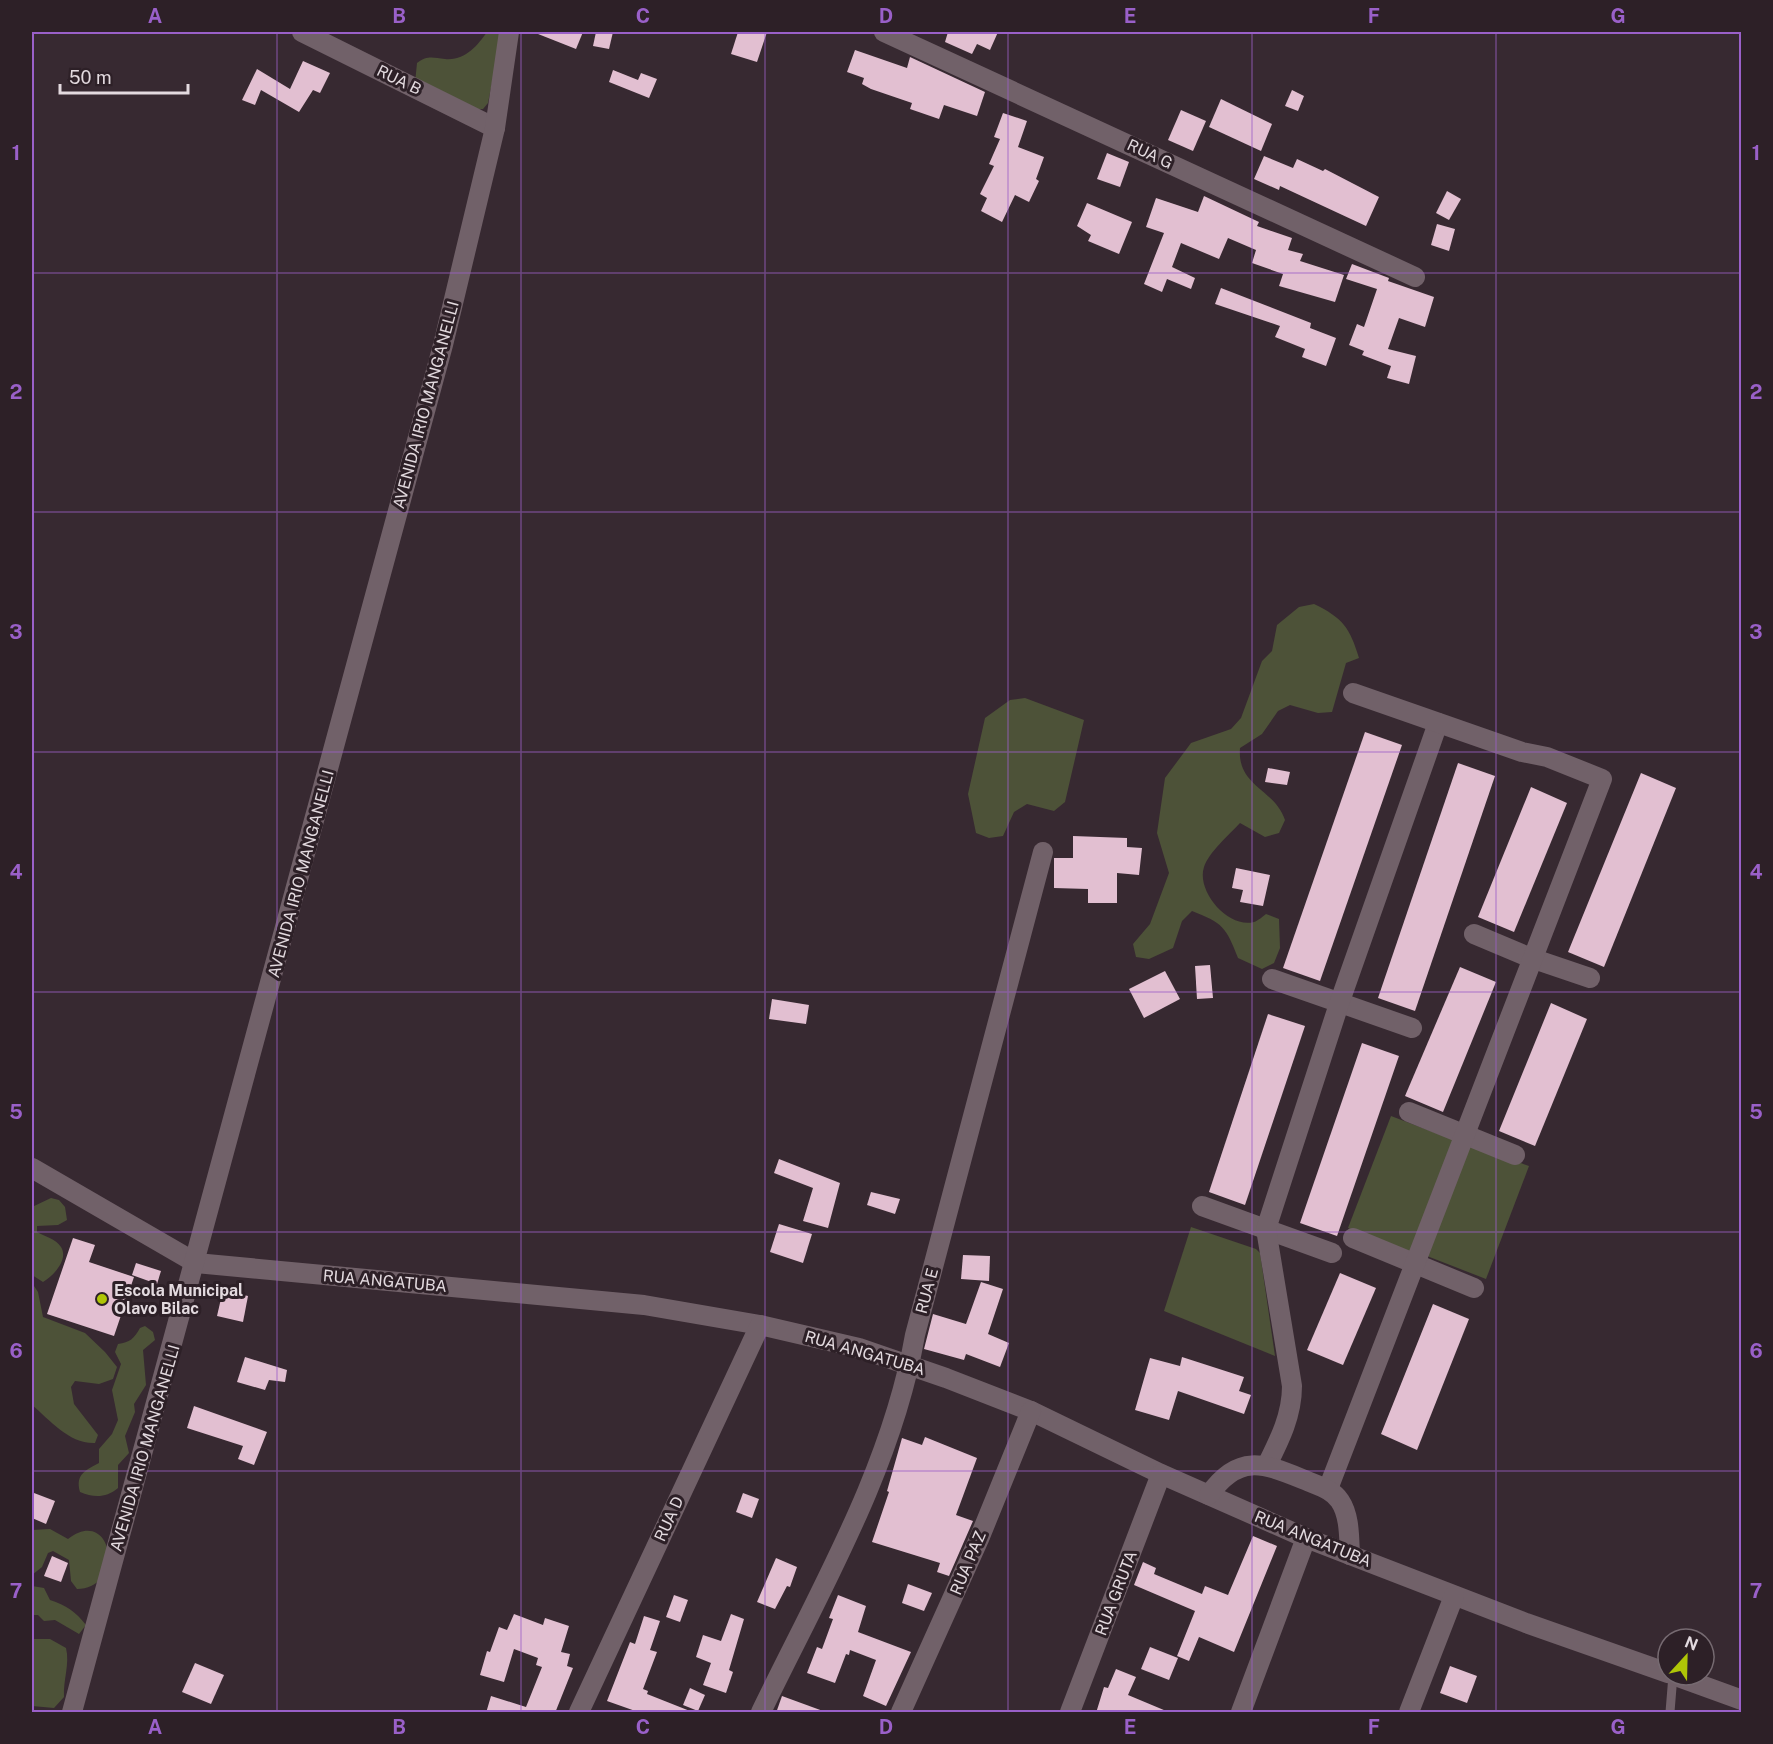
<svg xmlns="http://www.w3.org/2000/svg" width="1773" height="1744" viewBox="0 0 1773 1744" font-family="'Public Sans',sans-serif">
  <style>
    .green { fill: #4d5238 }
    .building { fill: #e2bfd1 }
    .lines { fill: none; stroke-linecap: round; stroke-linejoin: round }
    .lane { stroke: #716169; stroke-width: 9 }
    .street { stroke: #716169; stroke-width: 20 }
    .grid { fill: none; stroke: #9a60c9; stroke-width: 1.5; stroke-opacity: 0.55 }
    .poi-dot { fill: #afc507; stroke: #2d2027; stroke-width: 2 }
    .labels { text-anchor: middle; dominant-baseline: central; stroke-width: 6; stroke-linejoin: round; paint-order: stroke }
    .street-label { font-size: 16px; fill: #e3dadf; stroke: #2d2027 }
    .poi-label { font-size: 16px; font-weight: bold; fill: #e3dadf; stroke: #2d2027; text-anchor: start }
    .neatline { fill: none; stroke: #9a60c9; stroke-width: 2 }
    .grid-label { font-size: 20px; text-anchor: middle; font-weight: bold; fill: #9a60c9 }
  </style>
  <rect width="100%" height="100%" fill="#372931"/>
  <g class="green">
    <path d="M487 32H502L488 103 483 109 473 110 415 83 417 63C428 55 433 58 445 59 465 61 477 46 487 32Z"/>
    <path d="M1314 604C1343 618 1350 628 1359 658L1346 663 1332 712 1318 713 1290 705 1278 711 1262 734 1240 748C1237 787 1274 788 1285 820L1279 833 1265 837 1240 823C1229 835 1209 852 1204 867 1196 891 1228 929 1254 922 1258 921 1263 916 1266 914L1279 919 1280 948 1274 963 1262 969 1238 958C1226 927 1223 923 1192 911L1182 921 1173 948 1149 959 1136 957 1133 944 1150 924 1169 873 1157 833 1165 778 1191 743 1231 729 1241 718 1262 661 1272 651 1277 625 1299 607Z"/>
    <path d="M1025 698 1084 720 1065 802 1054 811 1027 804 1014 812 1003 836 989 838 976 833 968 794 985 718 1010 700Z"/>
    <path d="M1391 1116 1454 1140 1411 1253 1348 1228Z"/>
    <path d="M1470 1144 1529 1166 1486 1279 1427 1256Z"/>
    <path d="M51 1198 59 1200 65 1207 67 1220 58 1225 37 1226V1232C44 1236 56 1239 61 1247 69 1260 53 1276 43 1282L32 1275V1207Z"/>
    <path d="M1191 1227 1256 1249 1260 1253 1275 1356 1164 1311Z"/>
    <path d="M32 1283 38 1292 43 1317 85 1333 105 1352 117 1367 113 1379 99 1384 75 1381 71 1387 74 1404 98 1435 95 1443C69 1444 50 1420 32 1405Z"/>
    <path d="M145 1326 153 1332 155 1340 143 1350 146 1385 134 1404 135 1412 125 1436 129 1453 118 1465V1488C106 1498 94 1498 80 1492 75 1474 86 1470 99 1463V1449L112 1434 118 1420 112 1390 121 1364 115 1352 118 1344C130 1342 134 1339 140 1328Z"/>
    <path d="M50 1529 68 1539C112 1505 127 1588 77 1589L71 1581 69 1560 53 1551 48 1553 42 1567 32 1575V1530Z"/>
    <path d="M32 1586 44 1588 50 1600C66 1605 76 1612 86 1625L79 1634 55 1620 44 1621 38 1615H32Z"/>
    <path d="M32 1639H50L66 1648C70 1664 63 1680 64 1697L54 1708 32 1706Z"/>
  </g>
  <g class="building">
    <path d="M533 32H583L576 49Z"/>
    <path d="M596 32H613L609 49 593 46Z"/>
    <path d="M738 32H767L757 62 731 54Z"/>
    <path d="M948 32H998L990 50 977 44 972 54 945 42Z"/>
    <path d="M855 50 907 68 910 57 985 92 977 116 944 105 939 119 910 109 912 103 871 89 862 84 864 78 847 72Z"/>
    <path d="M303 61 330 73 320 93 313 90 299 112 261 90 255 105 242 100 257 69 290 89Z"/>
    <path d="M613 70 638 80 641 73 657 79 649 98 609 82Z"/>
    <path d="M1292 90 1304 96 1298 111 1285 106Z"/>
    <path d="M1221 99 1272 124 1261 151 1209 127Z"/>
    <path d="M1181 110 1206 121 1193 151 1168 140Z"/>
    <path d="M1003 113 1027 121 1018 147 1044 157 1036 179 1039 181 1029 202 1015 195 1002 222 981 211 987 198 980 194 994 166 989 164 1000 139 994 137Z"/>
    <path d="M1107 153 1129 162 1120 187 1097 179Z"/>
    <path d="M1264 156 1293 168 1297 159 1323 171 1325 169 1379 197 1366 226 1280 186 1279 190 1254 179Z"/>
    <path d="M1447 191 1461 199 1449 220 1436 213Z"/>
    <path d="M1204 196 1259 222 1257 226 1292 238 1288 250 1303 254 1300 261 1344 275 1335 302 1279 286 1283 274 1252 263 1256 250 1228 238 1219 259 1181 243 1172 267 1195 278 1191 289 1167 279 1162 292 1144 284 1164 233 1146 227 1156 198 1198 212Z"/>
    <path d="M1087 203 1132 222 1119 254 1088 241 1091 235 1077 226Z"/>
    <path d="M1437 224 1455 229 1449 251 1431 245Z"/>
    <path d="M1352 264 1389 278 1388 281 1434 297 1425 327 1399 318 1388 349 1416 356 1409 384 1387 378 1391 366 1362 355 1364 351 1349 345 1357 324 1364 327 1377 289 1346 279Z"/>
    <path d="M1221 288 1311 323 1310 328 1336 338 1326 366 1302 357 1305 349 1275 337 1280 326 1215 304Z"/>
    <path d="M1365 732 1402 745 1320 981 1283 968Z"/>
    <path d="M1458 763 1495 776 1415 1011 1378 998Z"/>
    <path d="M1268 768 1290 772 1287 785 1265 782Z"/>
    <path d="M1641 773 1676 788 1604 967 1568 952Z"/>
    <path d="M1531 787 1567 803 1514 932 1478 917Z"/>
    <path d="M1073 836 1127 838V847L1142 848 1139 875 1117 873V903H1088V889L1054 888V858H1073Z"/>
    <path d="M1236 868 1270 875 1263 906 1240 902 1243 890 1232 888Z"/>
    <path d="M1210 965 1213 998 1197 999 1195 966Z"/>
    <path d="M1460 967 1496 982 1443 1112 1405 1096Z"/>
    <path d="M1165 971 1180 999 1144 1018 1129 989Z"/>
    <path d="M772 999 809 1005 806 1024 769 1019Z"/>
    <path d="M1551 1003 1587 1019 1535 1146 1499 1131Z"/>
    <path d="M1268 1014 1305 1026 1245 1205 1209 1192Z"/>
    <path d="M1362 1043 1399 1056 1337 1236 1300 1223Z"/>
    <path d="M779 1159 840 1183 828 1228 803 1221 813 1188 774 1173Z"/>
    <path d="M871 1192 900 1199 895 1214 867 1205Z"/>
    <path d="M779 1224 812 1234 803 1263 770 1252Z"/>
    <path d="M73 1238 95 1245 89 1262 134 1277 114 1336 47 1314Z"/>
    <path d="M963 1255 990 1256 989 1281 961 1279Z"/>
    <path d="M136 1263 161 1271 157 1284 132 1275Z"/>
    <path d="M1340 1273 1376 1288 1343 1365 1307 1350Z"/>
    <path d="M981 1282 1003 1289 988 1334 1009 1343 1000 1367 966 1354 964 1360 924 1349 933 1314 966 1324Z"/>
    <path d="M223 1290 248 1296 243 1322 217 1316Z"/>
    <path d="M1433 1304 1469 1319 1417 1450 1381 1434Z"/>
    <path d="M245 1357 287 1370 285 1382 269 1380 265 1390 237 1382Z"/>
    <path d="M1182 1357 1244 1377 1239 1391 1251 1395 1244 1414 1178 1391 1169 1420 1135 1410 1150 1358 1180 1366Z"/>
    <path d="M194 1406 267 1432 254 1465 238 1459 243 1446 187 1428Z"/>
    <path d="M925 1437 977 1458 956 1515 973 1521 949 1576 937 1572 940 1563 872 1542 889 1492 887 1491 902 1438 922 1445Z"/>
    <path d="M34 1493 55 1501 46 1524 32 1518Z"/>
    <path d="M743 1493 759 1499 752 1518 736 1512Z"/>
    <path d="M1253 1536 1277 1546 1234 1652 1199 1637 1189 1661 1177 1656 1195 1611 1134 1585 1143 1562 1156 1568 1154 1574 1202 1594 1205 1586 1228 1595Z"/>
    <path d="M52 1556 68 1563 61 1582 44 1576Z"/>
    <path d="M776 1558 797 1567 790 1587 787 1586 775 1609 757 1602Z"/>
    <path d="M908 1584 932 1593 924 1611 902 1603Z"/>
    <path d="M674 1595 688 1600 680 1622 666 1617Z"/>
    <path d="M838 1595 866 1606 858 1632 911 1652 886 1706 863 1696 876 1660 850 1650 849 1655 846 1654 835 1683 807 1673 817 1647 822 1649 833 1619 829 1618Z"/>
    <path d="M514 1614 543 1625 545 1618 569 1626 561 1652 570 1654 567 1666 573 1668 555 1713H486L491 1696 526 1707 542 1667 536 1665 538 1658 514 1649 504 1682 480 1675 487 1651 490 1652 499 1627 507 1630Z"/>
    <path d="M731 1614 744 1619 729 1670 733 1672 726 1693 703 1685 711 1663 696 1657 703 1635 721 1641Z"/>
    <path d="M644 1616 660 1621 650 1650 657 1652 643 1689 648 1691 647 1694 695 1713H641L607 1701 630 1642 635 1644Z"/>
    <path d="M1150 1647 1178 1658 1169 1680 1141 1669Z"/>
    <path d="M195 1663 224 1675 211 1704 182 1692Z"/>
    <path d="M1450 1666 1477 1676 1467 1703 1440 1693Z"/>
    <path d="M1116 1669 1136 1677 1128 1695 1171 1713H1096L1104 1687 1108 1688Z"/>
    <path d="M690 1688 705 1695 698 1711 683 1705Z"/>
    <path d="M782 1696 823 1711V1713H776Z"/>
  </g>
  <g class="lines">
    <path class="lane" d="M1670 1712 1673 1675"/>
    <g class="street">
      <path d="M302 32 495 128"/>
      <path d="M884 32 1415 277"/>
      <path d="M1474 934 1531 958 1590 978"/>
      <path d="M1272 979 1412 1028"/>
      <path d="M1409 1112 1515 1155"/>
      <path d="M32 1168 196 1263 644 1305 760 1325 859 1348 946 1378 1031 1411 1161 1474 1306 1538 1526 1623 1668 1673"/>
      <path d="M1202 1206 1332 1253"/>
      <path d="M1353 1238 1474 1288"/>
      <path d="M1267 1465C1280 1439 1292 1415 1292 1386L1266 1229 1339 1004 1438 723"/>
      <path d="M1328 1489 1602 779 1547 757 1522 752 1353 693"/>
      <path d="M1209 1495C1239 1452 1265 1464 1305 1480 1318 1486 1332 1489 1340 1501 1350 1516 1349 1538 1350 1555"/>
      <path d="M1673 1675 1742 1700"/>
      <path d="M72 1712 443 345 495 128 509 32"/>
      <path d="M579 1712 760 1325"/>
      <path d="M761 1712C819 1592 892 1468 915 1335L1043 852"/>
      <path d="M901 1712 979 1539 1031 1411"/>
      <path d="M1070 1712 1161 1474"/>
      <path d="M1241 1712 1306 1538"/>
      <path d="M1409 1712 1454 1596"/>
    </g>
  </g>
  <path class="grid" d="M277 32V1712M521 32V1712M765 32V1712M1008 32V1712M1252 32V1712M1496 32V1712M32 273H1742M32 512H1742M32 752H1742M32 992H1742M32 1232H1742M32 1471H1742"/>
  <circle class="poi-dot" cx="102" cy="1299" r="6"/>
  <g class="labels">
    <g class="street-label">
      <text transform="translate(399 80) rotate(26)">RUA B</text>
      <text transform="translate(1150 154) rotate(25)">RUA G</text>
      <text transform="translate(426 405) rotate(-75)">AVENIDA IRIO MANGANELLI</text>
      <text transform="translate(301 874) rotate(-75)">AVENIDA IRIO MANGANELLI</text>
      <text transform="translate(385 1281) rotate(5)">RUA ANGATUBA</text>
      <text transform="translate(927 1291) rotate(-75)">RUA E</text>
      <text transform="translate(865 1353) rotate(16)">RUA ANGATUBA</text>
      <text transform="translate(145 1448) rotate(-74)">AVENIDA IRIO MANGANELLI</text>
      <text transform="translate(669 1519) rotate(-65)">RUA D</text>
      <text transform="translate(1313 1539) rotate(22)">RUA ANGATUBA</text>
      <text transform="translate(968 1563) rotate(-67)">RUA PAZ</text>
      <text transform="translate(1116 1593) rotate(-69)">RUA GRUTA</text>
    </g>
    <g class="poi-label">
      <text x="114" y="1290">Escola Municipal<tspan x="114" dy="18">Olavo Bilac</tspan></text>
    </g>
  </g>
  <rect width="1773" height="1744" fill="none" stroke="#2d2027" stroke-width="66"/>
  <g transform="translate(1686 1657) rotate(22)"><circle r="28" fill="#2d2027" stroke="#766a71" stroke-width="1.5"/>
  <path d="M0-4.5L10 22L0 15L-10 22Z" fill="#afc507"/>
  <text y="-9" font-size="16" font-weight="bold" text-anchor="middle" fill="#e3dadf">N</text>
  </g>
  <path d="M60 84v9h128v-9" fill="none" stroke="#e3dadf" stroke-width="3"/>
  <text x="69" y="84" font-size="18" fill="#e3dadf" stroke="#2d2027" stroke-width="4.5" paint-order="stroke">50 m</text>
  <rect x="33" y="33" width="1707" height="1678" class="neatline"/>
  <g class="grid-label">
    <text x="155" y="23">A</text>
    <text x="399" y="23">B</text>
    <text x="643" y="23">C</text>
    <text x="886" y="23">D</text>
    <text x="1130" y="23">E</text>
    <text x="1374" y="23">F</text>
    <text x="1618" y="23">G</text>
    <text x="16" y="160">1</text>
    <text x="1756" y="160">1</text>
    <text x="16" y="399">2</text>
    <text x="1756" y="399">2</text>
    <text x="16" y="639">3</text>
    <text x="1756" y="639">3</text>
    <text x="16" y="879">4</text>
    <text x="1756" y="879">4</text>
    <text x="16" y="1119">5</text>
    <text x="1756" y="1119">5</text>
    <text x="16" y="1358">6</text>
    <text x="1756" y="1358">6</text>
    <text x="16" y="1598">7</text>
    <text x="1756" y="1598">7</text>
    <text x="155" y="1734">A</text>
    <text x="399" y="1734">B</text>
    <text x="643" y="1734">C</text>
    <text x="886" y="1734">D</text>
    <text x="1130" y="1734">E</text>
    <text x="1374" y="1734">F</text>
    <text x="1618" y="1734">G</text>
  </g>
</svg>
